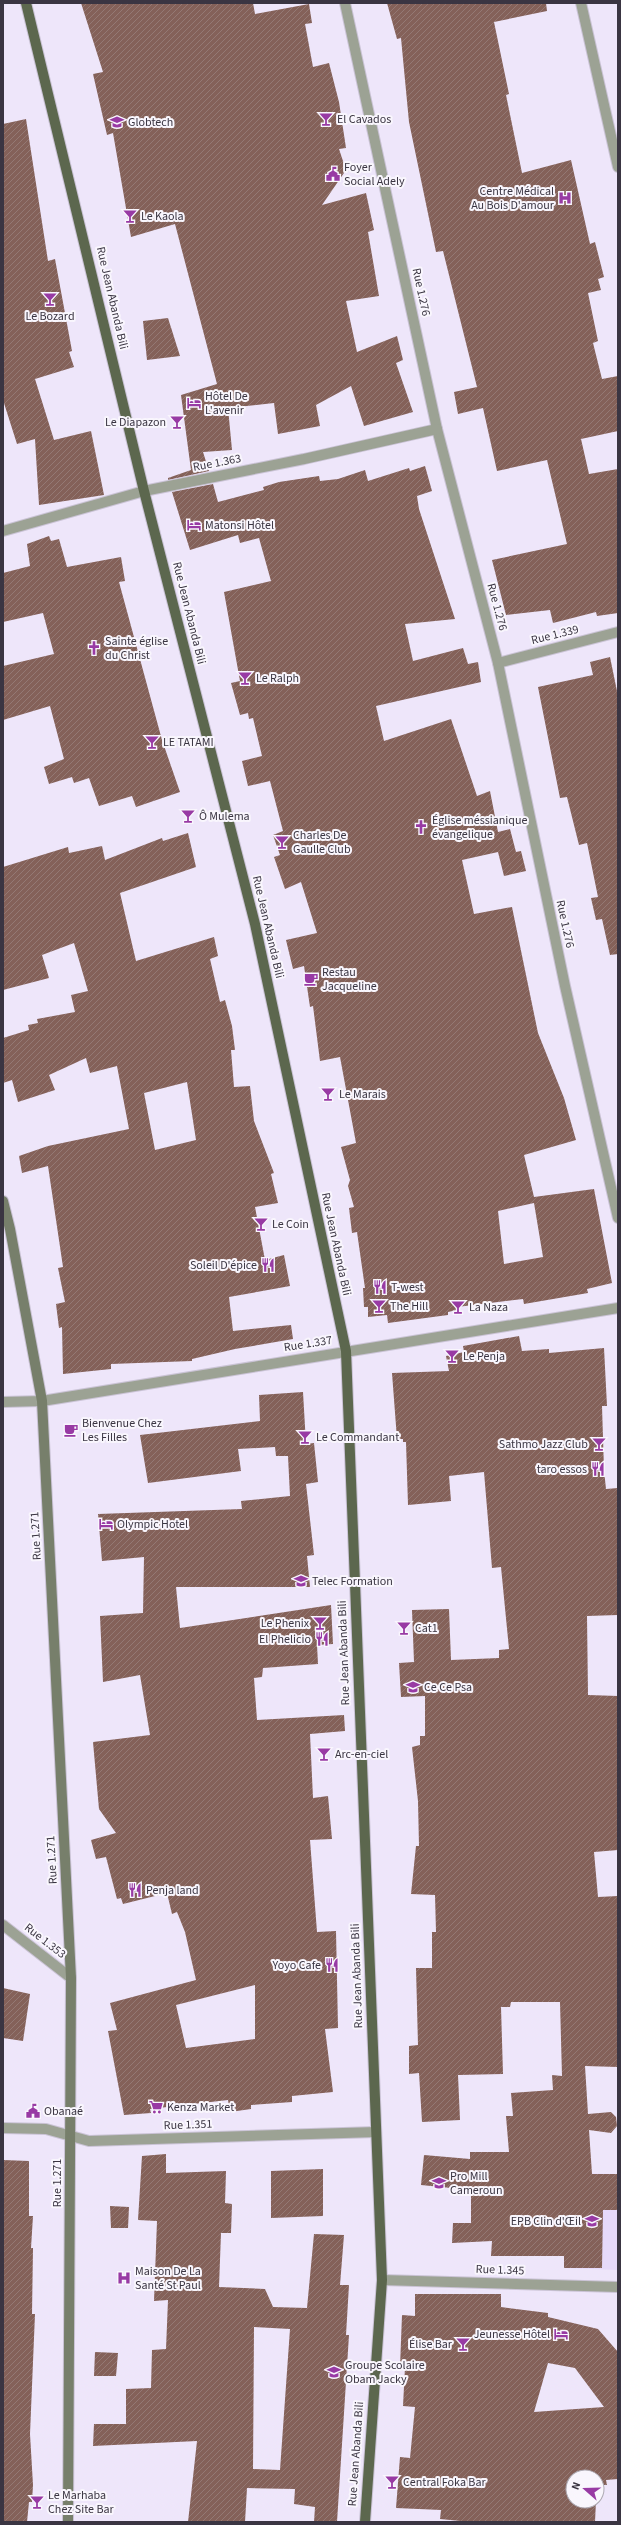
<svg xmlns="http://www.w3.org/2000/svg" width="621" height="2525" viewBox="0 0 621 2525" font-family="'Source Sans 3',sans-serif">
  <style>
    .built { fill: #e6d9fa }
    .building { fill: url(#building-hatch); fill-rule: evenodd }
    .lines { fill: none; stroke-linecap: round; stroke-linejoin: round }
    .street-casing { stroke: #cac3d5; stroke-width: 12 }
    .secondary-casing { stroke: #cac3d5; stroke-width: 12 }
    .primary-casing { stroke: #cac3d5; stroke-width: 12 }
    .street { stroke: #9ca294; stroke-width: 10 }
    .secondary { stroke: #777f6b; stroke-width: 10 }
    .primary { stroke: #5c674e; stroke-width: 10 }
    .labels { text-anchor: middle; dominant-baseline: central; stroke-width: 4; stroke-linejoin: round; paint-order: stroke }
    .poi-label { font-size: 12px; fill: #3a3542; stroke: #f9f6fd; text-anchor: start }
    .street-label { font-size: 12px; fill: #3a3542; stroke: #f9f6fd }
  </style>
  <defs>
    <pattern id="building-hatch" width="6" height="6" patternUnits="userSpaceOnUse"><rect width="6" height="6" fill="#846159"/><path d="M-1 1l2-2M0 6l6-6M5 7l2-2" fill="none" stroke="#947974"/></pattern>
  </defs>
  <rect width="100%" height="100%" fill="#eee6fa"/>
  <path class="built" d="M566 2173 618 2174V2270L564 2268Z"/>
  <g class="building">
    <path d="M81 3H253L255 14 309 4 312 23 305 24 313 67 329 63 339 102 346 148 339 149 346 170 322 205 366 193 374 230 368 232 379 296 346 301 357 352 397 336 403 360 396 363 413 412 364 426 351 386 316 405 320 426 278 434 274 403 228 408 232 450 203 452 209 471 168 480V478L191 470 181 395 217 384 175 224 131 237 113 133 107 135 93 74 103 72Z"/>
    <path d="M387 3H546L547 11 494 22 509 94 506 95 522 173 571 160 590 244 595 242 604 277 598 279 601 290 588 293 598 341 593 343 602 379 618 376V431L581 439 589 474 618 469V613L597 616 596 612 553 623 550 610 506 615 492 560 567 544 547 460 497 471 483 408 458 414 454 392 477 387 443 251 436 252 409 122 401 38 397 39Z"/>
    <path d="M26 119 48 261 55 259 72 351 69 352 74 367 35 379 54 440 91 431 104 495 39 505 35 439 17 444 3 400V124Z"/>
    <path d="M168 318 180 356 147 360 143 321Z"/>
    <path d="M425 466 432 491 417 496 419 509 455 619 405 624 413 661 463 648 468 664 478 662 481 682 376 706 384 741 451 719 477 796 490 791 498 832 510 829 516 852 521 851 526 871 504 876 498 852 462 860 474 914 512 907 538 1033 564 1098 576 1140 524 1155 534 1197 594 1189 612 1283 587 1289 588 1293 524 1304 523 1299 457 1307V1310L448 1312V1315L388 1323 387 1315 368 1317V1307H364L363 1288H365L357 1232 352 1233 349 1208 354 1207 348 1186 350 1180 341 1147 356 1143 340 1057 320 1061 313 1006 310 1007 304 966 293 969 286 940 317 933 301 882 285 889 274 857 280 855 273 835 283 831 270 781 248 786 242 761 262 756 253 718 249 719 248 713 240 715 231 683 240 681 224 592 271 581 259 538 240 543 238 535 190 550 172 492 213 484 218 502 264 490 263 487 279 482 319 476 320 481 338 479 365 470 368 481 409 468 410 471ZM534 1203 543 1257 504 1264 498 1211Z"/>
    <path d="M49 536 51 541 59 539 67 567 121 557 125 581 119 582 162 740 180 792 136 807 132 796 99 806 89 778 74 783 72 777 49 784 44 767 64 759 50 706 3 720V666L54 654 43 613 3 622V573L30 566 27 544Z"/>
    <path d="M610 657 618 696V954L610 955 602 919 596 920 591 898 598 897 587 843 579 845 567 797 560 798 538 687 593 675 590 662Z"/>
    <path d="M188 833 196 867 120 893 136 961 214 937 218 956 210 959 220 1002 225 1000 232 1026 235 1050H231L234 1087 250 1086 254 1121 274 1173 271 1174 278 1203 255 1207 265 1260 284 1255 290 1286 229 1297 233 1331 291 1325 293 1339 235 1349 192 1359V1361L111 1364V1369L63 1374 62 1327 59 1328 56 1304 65 1302 58 1268 63 1267 48 1166 22 1173 19 1156 48 1146 129 1129 117 1066 90 1073 86 1058 49 1075 55 1090 18 1102 12 1080 3 1083V1038L29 1030 28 1025 38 1023 37 1019 75 1012 71 995 88 991 74 943 42 955 49 978 3 990V867L68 847 69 853 102 846 105 860 162 838 163 841ZM187 1082 196 1140 155 1150 144 1093Z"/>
    <path d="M519 1336 522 1351 549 1349V1353L604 1348 607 1406H602L604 1470 606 1489 618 1488V1615L587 1616 588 1695 618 1696V1850L594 1852 598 1897 618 1896V2067L585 2066 588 2114 611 2112 616 2117 617 2126 611 2133 589 2130 592 2174H618V2210H603L602 2268H564V2256H491L492 2241 452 2243 453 2223H471V2190L421 2185 424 2155 470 2159V2152H509L506 2116H513L511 2093 553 2090 552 2075 562 2076 560 2002H511L510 2007H501L503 2074 458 2075 460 2120 422 2122 419 2073 409 2074V2046L418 2045 416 1968H432V1932H436L435 1895 411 1894 416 1846H419L418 1801 412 1747 420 1745V1736H425V1696L401 1697 399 1663 414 1662 412 1610 449 1609 451 1660 499 1658V1650L509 1649 501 1567 492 1568 484 1472 449 1476 451 1501 408 1505 406 1442H403V1439H397L392 1373 449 1371 446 1356 464 1352 463 1346Z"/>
    <path d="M303 1392 306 1444 314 1443 318 1482 306 1484 314 1555 307 1556 310 1587H176L180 1628 331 1605 333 1644 317 1645 318 1664 263 1668 262 1677 254 1678 257 1720 344 1715 345 1731 310 1734 313 1798 328 1796 332 1839 310 1840 317 1932 336 1931 338 2028 325 2029 333 2092 292 2096V2102L251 2105V2109L230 2112 228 2100 150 2109 151 2113 124 2115 108 2031 117 2030 110 2003 196 1980 185 1932 177 1912 172 1914 167 1893 123 1904 121 1898 117 1899 106 1857 96 1859 91 1840 116 1833 99 1809 93 1742 150 1735 140 1675 103 1682 100 1616 143 1613 144 1557 102 1561 98 1514 242 1509 241 1501 290 1496 288 1456H276L275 1447 238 1449 241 1471 148 1483 140 1435 260 1421 259 1395ZM255 1985V2039L186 2048 176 2005Z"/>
    <path d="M3 1988 30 1994 23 2041 3 2038Z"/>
    <path d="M166 2154V2173L226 2171 225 2203 232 2204 231 2233H221L219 2287 265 2289 273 2307 307 2308 314 2234 344 2235 340 2285H349L346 2335H349L337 2522H314L315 2507 294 2504 295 2489 247 2488 245 2522H188L197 2441 93 2446 94 2424H126V2389L151 2388 152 2350 166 2349 168 2300 154 2301 157 2221 138 2220 142 2156ZM254 2327 290 2329 280 2470 253 2469Z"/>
    <path d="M3 2160 29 2161V2216H33L31 2248H33L32 2314H35L30 2434 33 2485 32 2502H29L27 2522H3Z"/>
    <path d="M323 2169V2216L271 2218V2171Z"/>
    <path d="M110 2206 129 2207 128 2228H111Z"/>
    <path d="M415 2294H501V2307L548 2313V2317L598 2329 618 2352V2479L606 2480 607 2485H598L597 2495V2477H573V2501H596L595 2522H471L440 2519 441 2510 396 2508 400 2457 410 2458 415 2407 403 2406 405 2367H400L402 2315 415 2316ZM548 2363 575 2368 604 2407 534 2412Z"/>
    <path d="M95 2352 118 2353 116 2376H94Z"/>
  </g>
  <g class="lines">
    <defs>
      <g id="street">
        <path d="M345 3 437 429 498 663 565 986 618 1218"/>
        <path d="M581 3 618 167"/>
        <path d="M3 531 144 491 304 459 437 429"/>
        <path d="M498 663 618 632"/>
        <path d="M3 1402 42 1401 618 1308"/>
        <path d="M3 1925 71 1978"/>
        <path d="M3 2128 46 2129 89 2141 376 2132"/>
        <path d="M382 2280 618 2287"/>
      </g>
      <path id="secondary" d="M3 1201 10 1229 42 1401 71 1978 68 2522"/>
      <path id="primary" d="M26 3 144 491 255 924 346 1351 382 2280 365 2522"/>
    </defs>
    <use href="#street" class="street-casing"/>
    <use href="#secondary" class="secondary-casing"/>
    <use href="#primary" class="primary-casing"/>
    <use href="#street" class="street"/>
    <use href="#secondary" class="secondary"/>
    <use href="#primary" class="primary"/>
  </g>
  <defs>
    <symbol id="bar-bare" viewBox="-9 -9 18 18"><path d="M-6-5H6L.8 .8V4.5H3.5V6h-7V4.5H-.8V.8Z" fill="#983aa4" stroke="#f9f6fd" stroke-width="2.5" paint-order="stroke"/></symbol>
    <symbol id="university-bare" viewBox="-9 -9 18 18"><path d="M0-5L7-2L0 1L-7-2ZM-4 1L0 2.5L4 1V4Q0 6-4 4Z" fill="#983aa4" stroke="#f9f6fd" stroke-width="2.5" paint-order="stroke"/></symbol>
    <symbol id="civic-bare" viewBox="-9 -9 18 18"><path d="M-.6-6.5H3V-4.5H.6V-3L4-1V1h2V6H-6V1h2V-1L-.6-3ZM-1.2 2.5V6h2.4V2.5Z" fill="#983aa4" stroke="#f9f6fd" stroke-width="2.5" paint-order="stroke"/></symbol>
    <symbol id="hospital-bare" viewBox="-9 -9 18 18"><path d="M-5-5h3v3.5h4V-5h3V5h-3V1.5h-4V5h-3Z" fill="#983aa4" stroke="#f9f6fd" stroke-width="2.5" paint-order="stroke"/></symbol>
    <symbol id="hotel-bare" viewBox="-9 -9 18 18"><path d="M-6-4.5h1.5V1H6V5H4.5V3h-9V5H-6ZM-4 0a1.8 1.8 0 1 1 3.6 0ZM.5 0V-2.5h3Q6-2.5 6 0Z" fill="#983aa4" stroke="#f9f6fd" stroke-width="2.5" paint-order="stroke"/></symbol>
    <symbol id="church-bare" viewBox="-9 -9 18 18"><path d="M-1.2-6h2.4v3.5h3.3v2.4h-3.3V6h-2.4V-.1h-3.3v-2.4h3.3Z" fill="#983aa4" stroke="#f9f6fd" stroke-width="2.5" paint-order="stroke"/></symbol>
    <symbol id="cafe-bare" viewBox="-9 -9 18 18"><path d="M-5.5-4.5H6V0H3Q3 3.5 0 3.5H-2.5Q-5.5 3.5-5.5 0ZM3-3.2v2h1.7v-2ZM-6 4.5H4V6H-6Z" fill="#983aa4" stroke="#f9f6fd" stroke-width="2.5" paint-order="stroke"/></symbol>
    <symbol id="restaurant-bare" viewBox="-9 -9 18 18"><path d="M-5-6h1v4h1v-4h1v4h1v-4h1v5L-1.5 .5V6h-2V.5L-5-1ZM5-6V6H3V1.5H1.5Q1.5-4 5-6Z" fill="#983aa4" stroke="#f9f6fd" stroke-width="2.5" paint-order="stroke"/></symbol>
    <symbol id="supermarket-bare" viewBox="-9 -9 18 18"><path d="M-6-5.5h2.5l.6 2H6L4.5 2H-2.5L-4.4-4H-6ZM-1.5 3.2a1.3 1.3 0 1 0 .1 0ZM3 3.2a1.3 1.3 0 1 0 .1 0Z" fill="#983aa4" stroke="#f9f6fd" stroke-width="2.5" paint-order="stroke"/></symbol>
    <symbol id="school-bare" viewBox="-9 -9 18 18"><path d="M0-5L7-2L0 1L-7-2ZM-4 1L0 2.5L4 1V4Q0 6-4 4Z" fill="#983aa4" stroke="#f9f6fd" stroke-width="2.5" paint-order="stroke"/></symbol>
  </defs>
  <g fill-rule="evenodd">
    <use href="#bar-bare" x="316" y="109" width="20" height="20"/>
    <use href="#university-bare" x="107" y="112" width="20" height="20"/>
    <use href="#civic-bare" x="323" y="164" width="20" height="20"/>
    <use href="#hospital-bare" x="555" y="188" width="20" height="20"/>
    <use href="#bar-bare" x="120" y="206" width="20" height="20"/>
    <use href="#bar-bare" x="40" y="289" width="20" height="20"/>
    <use href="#hotel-bare" x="184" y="393" width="20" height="20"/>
    <use href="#bar-bare" x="167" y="412" width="20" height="20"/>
    <use href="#hotel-bare" x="184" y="515" width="20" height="20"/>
    <use href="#church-bare" x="84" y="638" width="20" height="20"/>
    <use href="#bar-bare" x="235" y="668" width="20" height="20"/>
    <use href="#bar-bare" x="142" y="732" width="20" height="20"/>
    <use href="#bar-bare" x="178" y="806" width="20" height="20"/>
    <use href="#church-bare" x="411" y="817" width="20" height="20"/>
    <use href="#bar-bare" x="272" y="832" width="20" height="20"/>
    <use href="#cafe-bare" x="301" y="969" width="20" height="20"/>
    <use href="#bar-bare" x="318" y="1084" width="20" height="20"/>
    <use href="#bar-bare" x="251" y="1214" width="20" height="20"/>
    <use href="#restaurant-bare" x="258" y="1255" width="20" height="20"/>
    <use href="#restaurant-bare" x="370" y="1277" width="20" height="20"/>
    <use href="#bar-bare" x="369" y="1296" width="20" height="20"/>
    <use href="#bar-bare" x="448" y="1297" width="20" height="20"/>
    <use href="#bar-bare" x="442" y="1346" width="20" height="20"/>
    <use href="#cafe-bare" x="61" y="1420" width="20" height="20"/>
    <use href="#bar-bare" x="295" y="1427" width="20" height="20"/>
    <use href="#bar-bare" x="589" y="1434" width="20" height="20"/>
    <use href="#restaurant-bare" x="588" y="1459" width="20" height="20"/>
    <use href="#hotel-bare" x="96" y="1514" width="20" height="20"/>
    <use href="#university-bare" x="291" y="1571" width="20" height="20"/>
    <use href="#bar-bare" x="310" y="1613" width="20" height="20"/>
    <use href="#bar-bare" x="394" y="1618" width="20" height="20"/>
    <use href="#restaurant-bare" x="312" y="1629" width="20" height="20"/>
    <use href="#university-bare" x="403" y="1677" width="20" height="20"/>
    <use href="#bar-bare" x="314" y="1744" width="20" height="20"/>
    <use href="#restaurant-bare" x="125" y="1880" width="20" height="20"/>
    <use href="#restaurant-bare" x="322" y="1955" width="20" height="20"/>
    <use href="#supermarket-bare" x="146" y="2097" width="20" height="20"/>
    <use href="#civic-bare" x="23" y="2101" width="20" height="20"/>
    <use href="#university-bare" x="429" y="2173" width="20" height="20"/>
    <use href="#school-bare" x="582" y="2211" width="20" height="20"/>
    <use href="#hospital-bare" x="114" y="2268" width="20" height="20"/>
    <use href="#hotel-bare" x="551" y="2324" width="20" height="20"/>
    <use href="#bar-bare" x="453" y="2334" width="20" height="20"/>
    <use href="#school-bare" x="324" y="2362" width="20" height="20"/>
    <use href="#bar-bare" x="382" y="2472" width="20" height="20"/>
    <use href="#bar-bare" x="27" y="2492" width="20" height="20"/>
  </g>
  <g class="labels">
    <g class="poi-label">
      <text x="337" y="119">El Cavados</text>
      <text x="128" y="122">Globtech</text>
      <text x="344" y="167">Foyer<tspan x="344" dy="14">Social Adely</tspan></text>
      <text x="554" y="191" text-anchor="end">Centre Médical<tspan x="554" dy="14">Au Bois D'amour</tspan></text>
      <text x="141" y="216">Le Kaola</text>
      <text x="50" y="316" text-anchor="middle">Le Bozard</text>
      <text x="205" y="396">Hôtel De<tspan x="205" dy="14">L'avenir</tspan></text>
      <text x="166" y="422" text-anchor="end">Le Diapazon</text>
      <text x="205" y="525">Matonsi Hôtel</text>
      <text x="105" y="641">Sainte église<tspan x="105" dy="14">du Christ</tspan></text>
      <text x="256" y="678">Le Ralph</text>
      <text x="163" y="742">LE TATAMI</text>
      <text x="199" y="816">Ô Mulema</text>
      <text x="432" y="820">Église méssianique<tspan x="432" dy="14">évangelique</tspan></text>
      <text x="293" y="835">Charles De<tspan x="293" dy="14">Gaulle Club</tspan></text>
      <text x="322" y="972">Restau<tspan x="322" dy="14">Jacqueline</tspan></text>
      <text x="339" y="1094">Le Marais</text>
      <text x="272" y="1224">Le Coin</text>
      <text x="257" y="1265" text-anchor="end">Soleil D'épice</text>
      <text x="391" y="1287">T-west</text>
      <text x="390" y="1306">The Hill</text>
      <text x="469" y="1307">La Naza</text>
      <text x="463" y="1356">Le Penja</text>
      <text x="82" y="1423">Bienvenue Chez<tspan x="82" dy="14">Les Filles</tspan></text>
      <text x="316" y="1437">Le Commandant</text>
      <text x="588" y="1444" text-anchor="end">Sathmo Jazz Club</text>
      <text x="587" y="1469" text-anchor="end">taro essos</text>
      <text x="117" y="1524">Olympic Hotel</text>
      <text x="312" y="1581">Telec Formation</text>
      <text x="309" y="1623" text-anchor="end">Le Phenix</text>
      <text x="415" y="1628">Cat1</text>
      <text x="311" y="1639" text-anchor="end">El Phelicio</text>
      <text x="424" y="1687">Ce Ce Psa</text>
      <text x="335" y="1754">Arc-en-ciel</text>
      <text x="146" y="1890">Penja land</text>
      <text x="321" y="1965" text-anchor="end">Yoyo Cafe</text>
      <text x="167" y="2107">Kenza Market</text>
      <text x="44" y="2111">Obanaé</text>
      <text x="450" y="2176">Pro Mill<tspan x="450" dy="14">Cameroun</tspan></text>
      <text x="581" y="2221" text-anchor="end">EPB Clin d'Œil</text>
      <text x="135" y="2271">Maison De La<tspan x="135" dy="14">Santé St Paul</tspan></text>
      <text x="550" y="2334" text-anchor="end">Jeunesse Hôtel</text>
      <text x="452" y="2344" text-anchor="end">Élise Bar</text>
      <text x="345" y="2365">Groupe Scolaire<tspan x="345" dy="14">Obam Jacky</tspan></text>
      <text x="403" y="2482">Central Foka Bar</text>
      <text x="48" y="2495">Le Marhaba<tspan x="48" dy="14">Chez Site Bar</tspan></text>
    </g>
    <g class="street-label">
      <text transform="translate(421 292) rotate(78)">Rue 1.276</text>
      <text transform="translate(112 298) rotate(77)">Rue Jean Abanda Bili</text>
      <text transform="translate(217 463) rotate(-11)">Rue 1.363</text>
      <text transform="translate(497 607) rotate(75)">Rue 1.276</text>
      <text transform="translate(189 613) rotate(76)">Rue Jean Abanda Bili</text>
      <text transform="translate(555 635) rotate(-14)">Rue 1.339</text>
      <text transform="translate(565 924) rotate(78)">Rue 1.276</text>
      <text transform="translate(268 927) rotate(77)">Rue Jean Abanda Bili</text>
      <text transform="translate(336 1244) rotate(78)">Rue Jean Abanda Bili</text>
      <text transform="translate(308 1344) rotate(-9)">Rue 1.337</text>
      <text transform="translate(36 1536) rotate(-93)">Rue 1.271</text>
      <text transform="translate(344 1653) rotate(-92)">Rue Jean Abanda Bili</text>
      <text transform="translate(52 1860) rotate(-93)">Rue 1.271</text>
      <text transform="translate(45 1941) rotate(38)">Rue 1.353</text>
      <text transform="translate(357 1976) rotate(-92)">Rue Jean Abanda Bili</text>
      <text transform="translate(188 2125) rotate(-2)">Rue 1.351</text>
      <text transform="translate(57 2183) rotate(-90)">Rue 1.271</text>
      <text transform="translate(500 2270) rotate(2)">Rue 1.345</text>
      <text transform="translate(356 2454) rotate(-86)">Rue Jean Abanda Bili</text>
    </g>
  </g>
  <rect width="621" height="2525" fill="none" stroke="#3a3542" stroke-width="8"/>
  <g transform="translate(585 2489) rotate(290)"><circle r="19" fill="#f9f6fd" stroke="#ada9b2"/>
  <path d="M0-3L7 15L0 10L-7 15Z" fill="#983aa4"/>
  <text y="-6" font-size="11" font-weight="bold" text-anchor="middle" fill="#3a3542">N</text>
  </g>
</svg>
